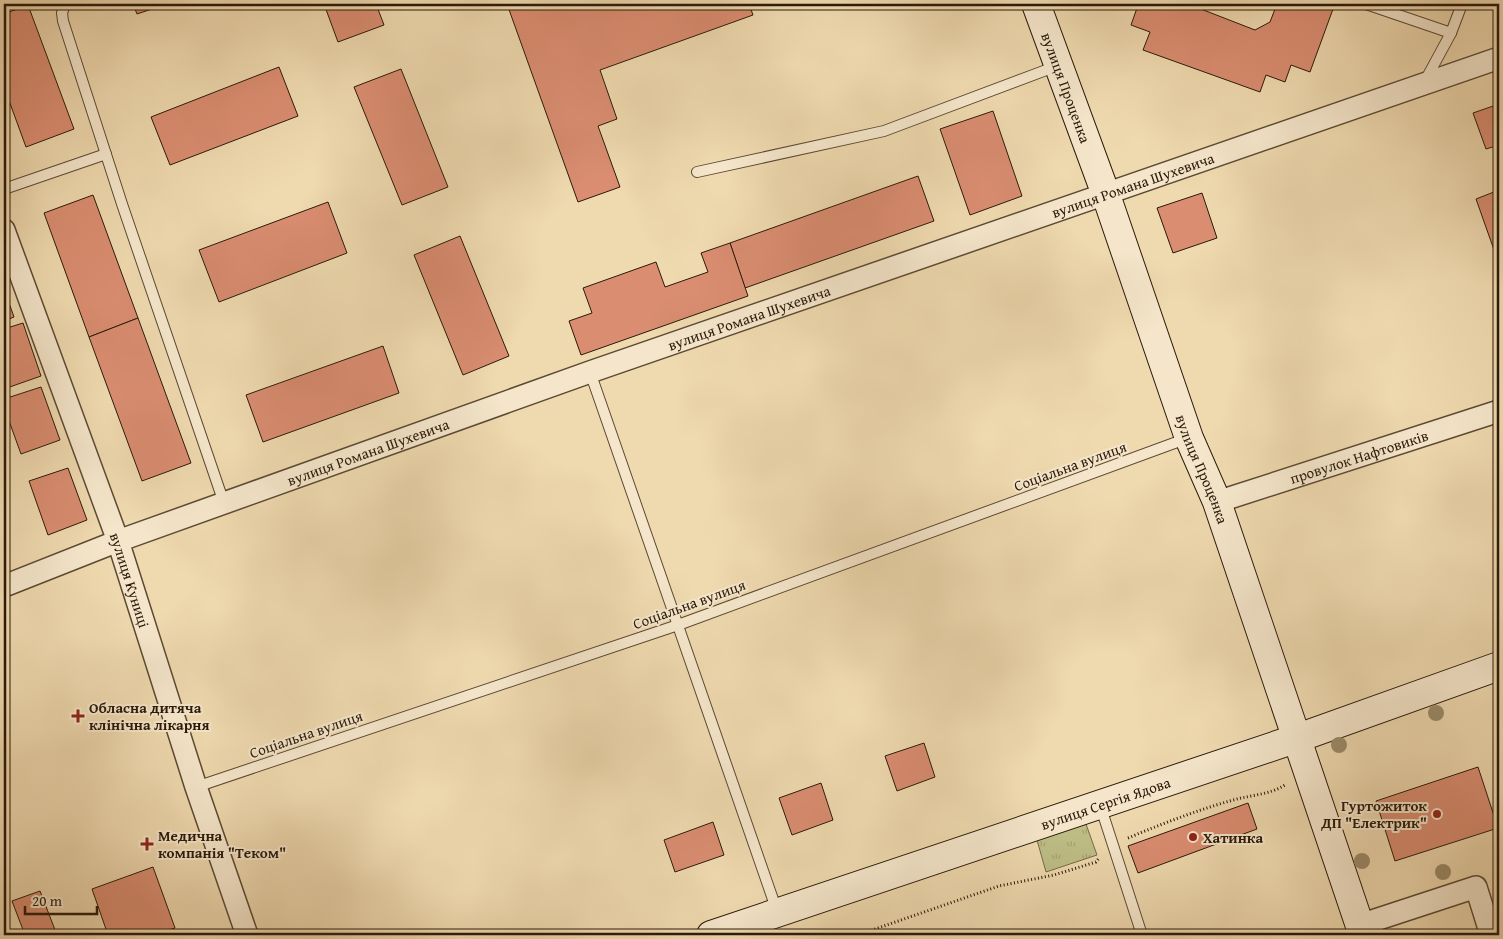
<svg xmlns="http://www.w3.org/2000/svg" width="1503" height="939" viewBox="0 0 1503 939" font-family="'Gentium Book Plus',serif">
  <style>
    .park { fill: url(#park-tufts); stroke: #746c48 }
    .building { fill: #da8d71; stroke: #2a1a0a }
    .lines { fill: none; stroke-linecap: round; stroke-linejoin: round }
    .lane-casing { stroke: #5b4a33; stroke-width: 12 }
    .street-casing { stroke: #5b4a33; stroke-width: 24 }
    .secondary-casing { stroke: #2a1a0a; stroke-width: 30 }
    .path { stroke: #2a1a0a; stroke-width: 3; stroke-dasharray: 1 2.5; stroke-linecap: butt }
    .lane { stroke: #f5e6cb; stroke-width: 10 }
    .street { stroke: #f5e6cb; stroke-width: 21 }
    .secondary { stroke: #f5e6cb; stroke-width: 28 }
    .tree { fill: #9b8b69 }
    .poi-dot { fill: #8f2418; stroke: #f5e6cb; stroke-width: 2 }
    .labels { text-anchor: middle; dominant-baseline: central; stroke-width: 4; stroke-linejoin: round; paint-order: stroke }
    .street-label { font-size: 15px; fill: #2a1a0a; stroke: #f5e6cb }
    .poi-label { font-size: 15px; font-weight: bold; fill: #2a1a0a; stroke: #f5e6cb; text-anchor: start }
  </style>
  <defs>
    <pattern id="park-tufts" width="24" height="20" patternUnits="userSpaceOnUse" patternTransform="scale(1.25)"><rect width="24" height="20" fill="#bebe87"/><path d="M3 7l-1-3M5 7V3M7 7l1-3M15 17l-1-3M17 17v-4M19 17l1-3" fill="none" stroke="#a3a373"/></pattern>
  </defs>
  <rect width="100%" height="100%" fill="#efd9af"/>
  <filter id="stains"><feTurbulence type="fractalNoise" baseFrequency=".004" numOctaves="4"/><feColorMatrix values="0 0 0 0 .2 0 0 0 0 .09 0 0 0 0 .02 0 0 0 .5 -.17"/></filter>
  <radialGradient id="worn" r=".72"><stop offset=".6" stop-color="#630" stop-opacity="0"/><stop offset="1" stop-color="#630" stop-opacity=".3"/></radialGradient>
  <path class="park" d="M1086 824 1097 855 1046 872 1037 840Z"/>
  <g class="building">
    <path d="M133 4H167L137 14Z"/>
    <path d="M324 4H376L384 25 338 42Z"/>
    <path d="M507 4H749L753 15 600 70 617 119 598 126 620 187 578 202Z"/>
    <path d="M1126 4H1188L1255 30 1270 22 1277 4H1319L1333 9 1310 72 1291 65 1285 82 1266 75 1260 92 1143 50 1150 32 1131 25 1137 8Z"/>
    <path d="M28 5 74 129 26 147 4 87V14Z"/>
    <path d="M279 67 298 116 170 165 151 117Z"/>
    <path d="M401 69 448 187 402 205 354 87Z"/>
    <path d="M1499 104V145L1486 149 1473 113Z"/>
    <path d="M993 111 1022 196 970 215 940 129Z"/>
    <path d="M918 176 934 221 745 288 730 243Z"/>
    <path d="M1499 190V264L1476 199Z"/>
    <path d="M1202 193 1217 238 1173 253 1157 208Z"/>
    <path d="M93 195 138 318 89 337 44 213Z"/>
    <path d="M328 202 347 253 219 302 199 250Z"/>
    <path d="M460 236 509 356 463 375 414 255Z"/>
    <path d="M730 243 748 296 581 355 569 321 592 313 583 288 656 262 665 287 708 272 701 253Z"/>
    <path d="M4 289 14 317 4 321Z"/>
    <path d="M138 318 191 463 142 481 89 337Z"/>
    <path d="M23 323 41 376 4 389V329Z"/>
    <path d="M383 346 399 393 263 442 246 395Z"/>
    <path d="M41 387 60 440 21 454 4 407V399Z"/>
    <path d="M68 468 87 520 48 535 29 481Z"/>
    <path d="M924 743 935 777 897 791 885 756Z"/>
    <path d="M1478 767 1498 828 1395 861 1376 801Z"/>
    <path d="M821 783 833 820 792 835 779 798Z"/>
    <path d="M1248 803 1257 829 1138 873 1128 846Z"/>
    <path d="M713 822 724 855 675 872 664 840Z"/>
    <path d="M153 867 175 928 153 935H108L92 889Z"/>
    <path d="M40 891 57 935H25L12 901Z"/>
  </g>
  <g class="lines">
    <defs>
      <g id="lane">
        <path d="M65 4 62 13 63 21 122 204 224 503"/>
        <path d="M1366 4 1451 33"/>
        <path d="M1425 81 1451 33 1462 4"/>
        <path d="M697 172 884 131 1057 66"/>
        <path d="M4 189 106 154"/>
        <path d="M590 372 777 911"/>
        <path d="M196 787 678 625 1188 438"/>
        <path d="M1100 805 1142 935"/>
      </g>
      <g id="street">
        <path id="s1" d="M4 230 118 541 196 787 247 935"/>
        <path id="s2" d="M1217 502 1499 411"/>
        <path id="s3" d="M4 586 118 541 590 372 1499 58"/>
        <path d="M1360 925 1476 887 1491 935"/>
      </g>
      <g id="secondary">
        <path id="s4" d="M1036 4 1105 192 1189 438 1217 502 1363 935"/>
        <path id="s5" d="M711 935 1295 739 1499 666"/>
      </g>
    </defs>
    <use href="#lane" class="lane-casing"/>
    <use href="#street" class="street-casing"/>
    <use href="#secondary" class="secondary-casing"/>
    <g class="path">
      <path d="M1128 838C1164 823 1200 809 1237 799 1253 795 1271 794 1285 785"/>
      <path d="M858 935 999 886 1054 875 1096 862 1099 858"/>
    </g>
    <use href="#lane" class="lane"/>
    <use href="#street" class="street"/>
    <use href="#secondary" class="secondary"/>
  </g>
  <g class="tree">
    <circle cx="1436" cy="713" r="8"/>
    <circle cx="1339" cy="745" r="8"/>
    <circle cx="1362" cy="861" r="8"/>
    <circle cx="1443" cy="872" r="8"/>
  </g>
  <g class="poi-dot">
    <path d="M75.5 708.5h5v5h5v5h-5v5h-5v-5h-5v-5h5z"/>
    <circle cx="1437" cy="814" r="5"/>
    <circle cx="1193" cy="837" r="5"/>
    <path d="M144.5 836.5h5v5h5v5h-5v5h-5v-5h-5v-5h5z"/>
  </g>
  <g class="labels">
    <g class="street-label">
      <text stroke="none"><textPath href="#s4" startOffset="89">вулиця Проценка</textPath></text>
      <text stroke="none"><textPath href="#s3" startOffset="1198">вулиця Романа Шухевича</textPath></text>
      <text stroke="none"><textPath href="#s3" startOffset="792">вулиця Романа Шухевича</textPath></text>
      <text stroke="none"><textPath href="#s3" startOffset="388">вулиця Романа Шухевича</textPath></text>
      <text stroke="none"><textPath href="#s2" startOffset="149">провулок Нафтовиків</textPath></text>
      <text transform="translate(1070 466) rotate(-20)">Соціальна вулиця</text>
      <text stroke="none"><textPath href="#s4" startOffset="494">вулиця Проценка</textPath></text>
      <text stroke="none"><textPath href="#s1" startOffset="372">вулиця Куниці</textPath></text>
      <text transform="translate(689 604) rotate(-20)">Соціальна вулиця</text>
      <text transform="translate(306 734) rotate(-19)">Соціальна вулиця</text>
      <text stroke="none"><textPath href="#s5" startOffset="416">вулиця Сергія Ядова</textPath></text>
    </g>
    <g class="poi-label">
      <text x="89" y="707">Обласна дитяча<tspan x="89" dy="17">клінічна лікарня</tspan></text>
      <text x="1427" y="805" text-anchor="end">Гуртожиток<tspan x="1427" dy="17">ДП "Електрик"</tspan></text>
      <text x="158" y="835">Медична<tspan x="158" dy="17">компанія "Теком"</tspan></text>
      <text x="1203" y="837">Хатинка</text>
    </g>
  </g>
  <rect width="1503" height="939" fill="none" stroke="#efd9af" stroke-width="20"/>
  <rect x="5" y="5" width="1493" height="929" fill="none" stroke="#2a1a0a" stroke-width="2.5"/>
  <rect x="10" y="10" width="1483" height="919" fill="none" stroke="#2a1a0a"/>
  <path d="M25 906v8h72v-8" fill="none" stroke="#2a1a0a" stroke-width="2.5"/>
  <text x="32" y="906" font-size="15" fill="#2a1a0a" stroke="#f5e6cb" stroke-width="4" paint-order="stroke">20 m</text>
  <rect width="100%" height="100%" filter="url(#stains)"/>
  <rect width="100%" height="100%" fill="url(#worn)"/>
</svg>
